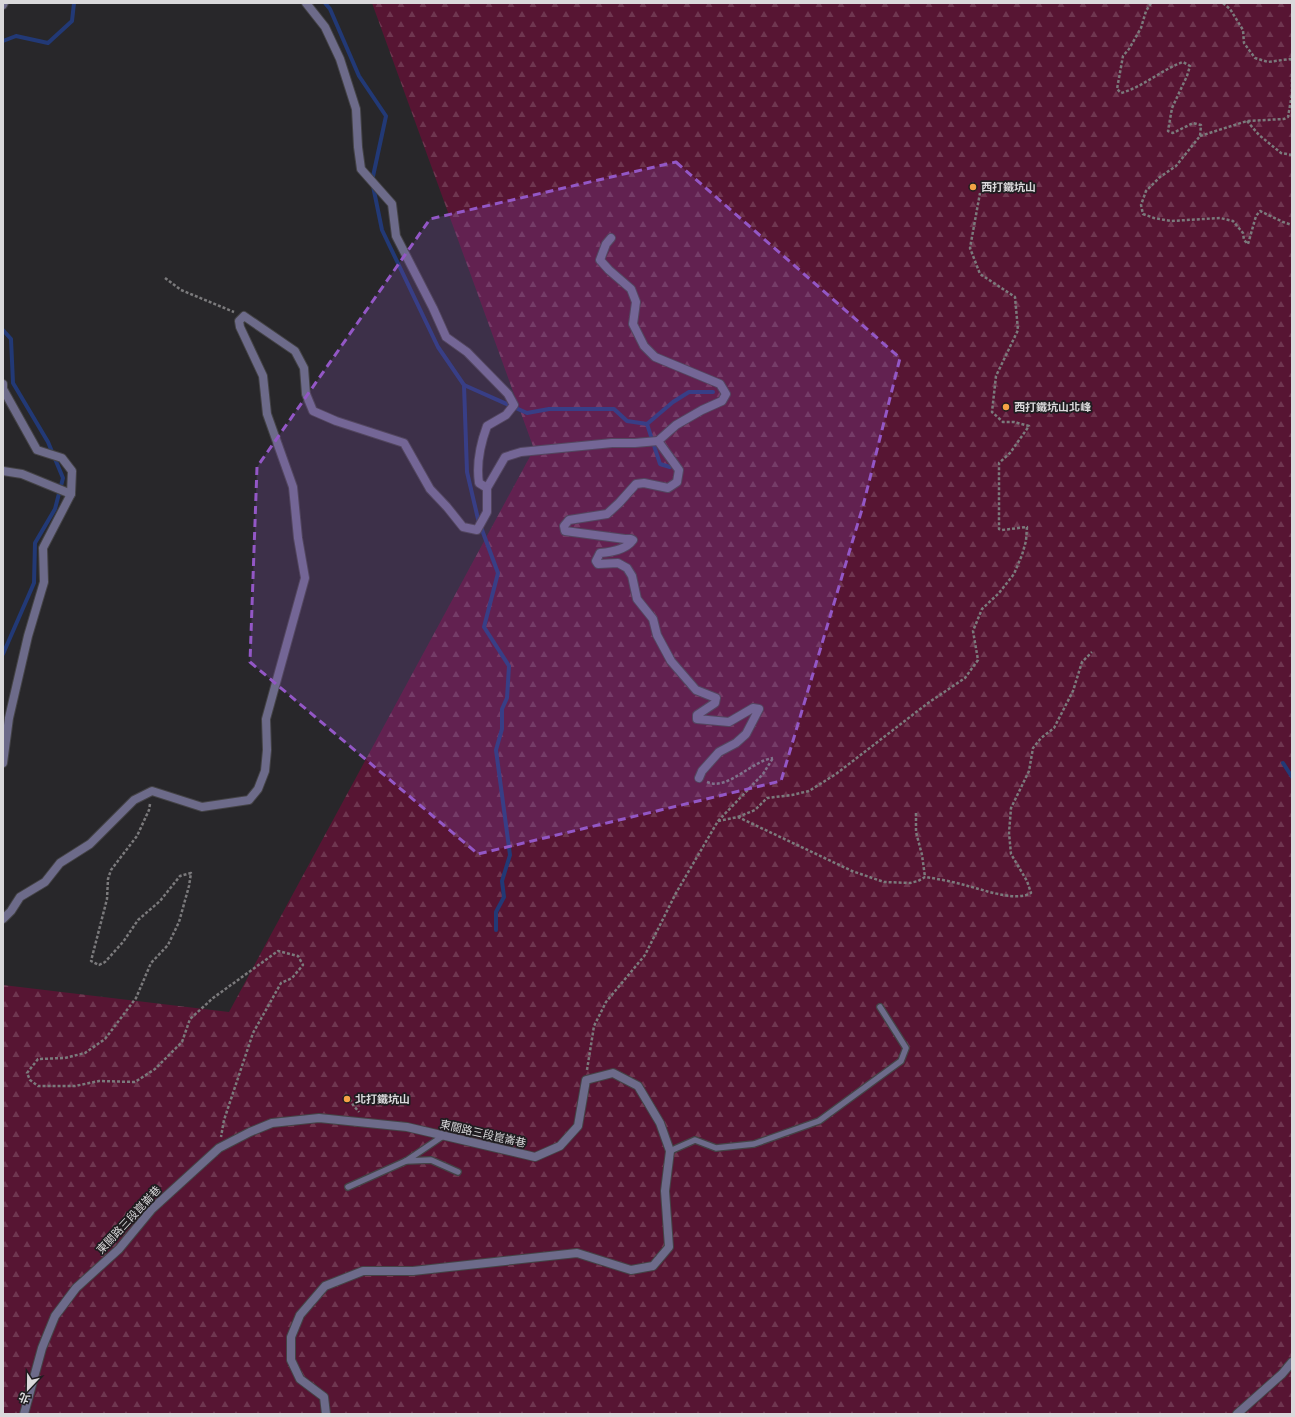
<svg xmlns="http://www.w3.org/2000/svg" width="1295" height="1417" viewBox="0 0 1295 1417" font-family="Rubik,'Noto Sans TC',sans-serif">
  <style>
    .forest { fill: url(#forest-firs) }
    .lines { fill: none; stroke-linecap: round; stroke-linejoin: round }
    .stream { stroke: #223976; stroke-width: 4 }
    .service-casing { stroke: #444346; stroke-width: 8 }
    .minor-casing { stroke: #444346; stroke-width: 10 }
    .path { stroke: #7b7a7c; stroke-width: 2.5; stroke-dasharray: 3 2; stroke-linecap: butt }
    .service { stroke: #6d6b8a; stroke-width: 5.5 }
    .minor { stroke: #6d6b8a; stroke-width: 8 }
    .marked { fill: #9357c6; fill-opacity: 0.2; stroke: #9357c6; stroke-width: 3; stroke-dasharray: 8 5; stroke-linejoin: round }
    .poi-dot { fill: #f5a346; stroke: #1f1d20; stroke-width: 1.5 }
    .labels { text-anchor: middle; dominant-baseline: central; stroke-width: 3.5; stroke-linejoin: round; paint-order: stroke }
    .poi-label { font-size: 11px; font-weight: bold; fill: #dad9db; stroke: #1f1d20; text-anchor: start }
    .street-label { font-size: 11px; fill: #dad9db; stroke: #1f1d20 }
  </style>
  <defs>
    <pattern id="forest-firs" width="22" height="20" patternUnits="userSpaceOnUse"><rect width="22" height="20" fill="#571533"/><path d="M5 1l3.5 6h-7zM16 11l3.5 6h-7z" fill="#6f3650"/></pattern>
  </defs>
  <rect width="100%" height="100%" fill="#28272a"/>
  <path class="forest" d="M372 3H1292V1414H3V985L229 1012 534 449Z"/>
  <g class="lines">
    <g class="stream">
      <path d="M325 3 330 9 359 76 386 116 372 181 382 230 438 347 464 385 467 472 478 519 498 573 484 627 509 666 507 698 502 709V729L496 750 510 855 502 881 504 897 496 912V930"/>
      <path d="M3 41 16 36 48 43 72 21 74 3"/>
      <path d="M3 330 11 339 13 383 48 442 63 478 55 509 35 543 34 583 3 654"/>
      <path d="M464 385 527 413 549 409H614L627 421 647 424 673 402 689 392H713"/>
      <path d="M647 424 660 464 670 467"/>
      <path d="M1283 763 1292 777"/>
    </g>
    <defs>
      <g id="service">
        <path d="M670 1151 695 1140 716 1148 754 1144 819 1121 901 1061 906 1048 880 1007"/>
        <path d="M406 1161 431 1160 458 1172"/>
        <path d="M348 1187 406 1161 443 1136"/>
      </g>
      <g id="minor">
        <path d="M306 3 325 27 340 59 356 109 358 147 361 169 392 204 396 236 433 308 446 337 467 352 508 394 514 405 506 415 487 426C480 445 476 463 479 483L487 488 505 457 521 452 612 443H635L658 441 679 470 677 482 668 488 644 483 636 484 619 503 607 514 569 520 564 526 565 531 625 539H631L633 540C626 550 611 552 600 553L596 561 598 564 618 563 627 568 632 576 637 599 653 619 657 635 671 661 696 690 716 698 715 703 697 715V719L729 722 753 708 759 709 746 734 736 743 719 752 702 771 699 778"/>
        <path d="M3 5 4 3"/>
        <path d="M611 238 606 244 600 260 609 270 631 289 636 302 633 324 644 346 655 357 720 384 726 394 722 401 702 410 676 425 658 441"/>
        <path d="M3 384V389L37 450 62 458 72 471 71 494 43 548 44 582 28 636 9 718 3 763"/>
        <path d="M3 471 22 474 71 494"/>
        <path d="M3 919 11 911 20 897 45 882 60 863 90 844 134 800 152 791 202 807 249 800 258 789 265 771 267 750 266 719 305 578 298 538 293 487 267 414 263 376 240 327 239 321 244 316 295 351 304 368 306 394 313 411 336 421 404 443 430 489 447 507 463 527 477 530 487 512V488"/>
        <path d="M24 1414 42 1348 55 1316 76 1288 119 1249 152 1209 219 1148 250 1132 272 1123 319 1118 407 1127 535 1157 560 1146 578 1126 586 1080 613 1073 638 1086 660 1123 670 1151 665 1191 669 1247 653 1266 631 1270 577 1253 413 1271H363L325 1286 300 1315 291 1337V1360L300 1379 324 1397 326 1414"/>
        <path d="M1237 1414 1282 1374 1292 1362"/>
      </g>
    </defs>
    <use href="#service" class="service-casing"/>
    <use href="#minor" class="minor-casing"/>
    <g class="path">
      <path d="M1151 3 1146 11 1141 28 1129 49 1123 56 1117 89 1121 93C1143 87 1161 70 1183 62L1190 66 1187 76 1172 108 1168 131 1173 133 1193 123 1201 125 1200 136 1176 166 1160 177 1146 191 1141 205 1143 214 1154 218 1171 221 1220 218 1233 221 1243 233 1244 240 1248 244 1256 216 1260 211 1283 222 1292 225"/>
      <path d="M1223 3 1230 9 1243 30 1244 43 1255 58 1268 62 1290 59 1292 61"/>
      <path d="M1292 74V94"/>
      <path d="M1247 121 1259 135 1281 153 1292 155"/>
      <path d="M1200 136 1247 121 1284 119 1288 117 1292 94"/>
      <path d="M165 278 181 290 234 312"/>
      <path d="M707 782C728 791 751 761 773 758"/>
      <path d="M150 804 149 810 137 836 111 870 108 879 107 899 91 961 99 965 105 962 123 942 138 920 160 901 180 876 191 873 189 886 179 922 168 945 151 963 136 998 105 1039 85 1053 65 1058 38 1059 27 1073 30 1080 38 1086H75L99 1081 135 1082 155 1069 182 1042 190 1019 213 998 278 951 298 956 303 965 292 978 281 983 253 1033 224 1120 221 1137"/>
      <path d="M916 813V832L922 855 925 877"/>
      <path d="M738 817 755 810 767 798 792 795 809 791 836 774 928 703 965 678 978 660 973 631 982 609 999 593 1014 574 1022 555 1026 541 1027 527 1002 530 999 529V463L1010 453 1029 426 1014 422H1003L992 412 996 376 1018 330 1015 297 980 274 970 248 980 193"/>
      <path d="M718 821 738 817 852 871 884 882 910 883 918 881 925 877C939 879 954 882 968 886 984 890 1016 902 1031 893L1027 881 1011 854 1009 833 1011 808 1029 771 1033 748 1041 738 1054 728 1073 691 1082 662 1092 652"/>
      <path d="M587 1070 594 1026 606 1002 645 955 676 893 718 821 763 774 773 758"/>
      <path d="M350 1099 353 1105 359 1112"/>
    </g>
    <use href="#service" class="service"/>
    <use href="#minor" class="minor"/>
  </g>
  <path class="marked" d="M676 162 900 358 863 506 781 781 478 854 250 662 257 467 430 219Z"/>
  <g class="poi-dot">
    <circle cx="973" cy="187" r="4"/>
    <circle cx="1006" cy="407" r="4"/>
    <circle cx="347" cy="1099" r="4"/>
  </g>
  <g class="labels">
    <g class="poi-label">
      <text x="981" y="187">西打鐵坑山</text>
      <text x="1014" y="407">西打鐵坑山北峰</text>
      <text x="355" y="1099">北打鐵坑山</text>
    </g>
    <g class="street-label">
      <text transform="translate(483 1134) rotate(13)">東關路三段崑崙巷</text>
      <text transform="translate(129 1220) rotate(-47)">東關路三段崑崙巷</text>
    </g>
  </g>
  <rect width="1295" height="1417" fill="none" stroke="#dad9db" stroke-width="8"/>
  <g transform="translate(28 1389) rotate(202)" stroke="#1f1d20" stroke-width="3" paint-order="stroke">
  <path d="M0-3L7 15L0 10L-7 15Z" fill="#dad9db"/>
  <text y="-6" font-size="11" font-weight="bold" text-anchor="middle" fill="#dad9db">北</text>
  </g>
</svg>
